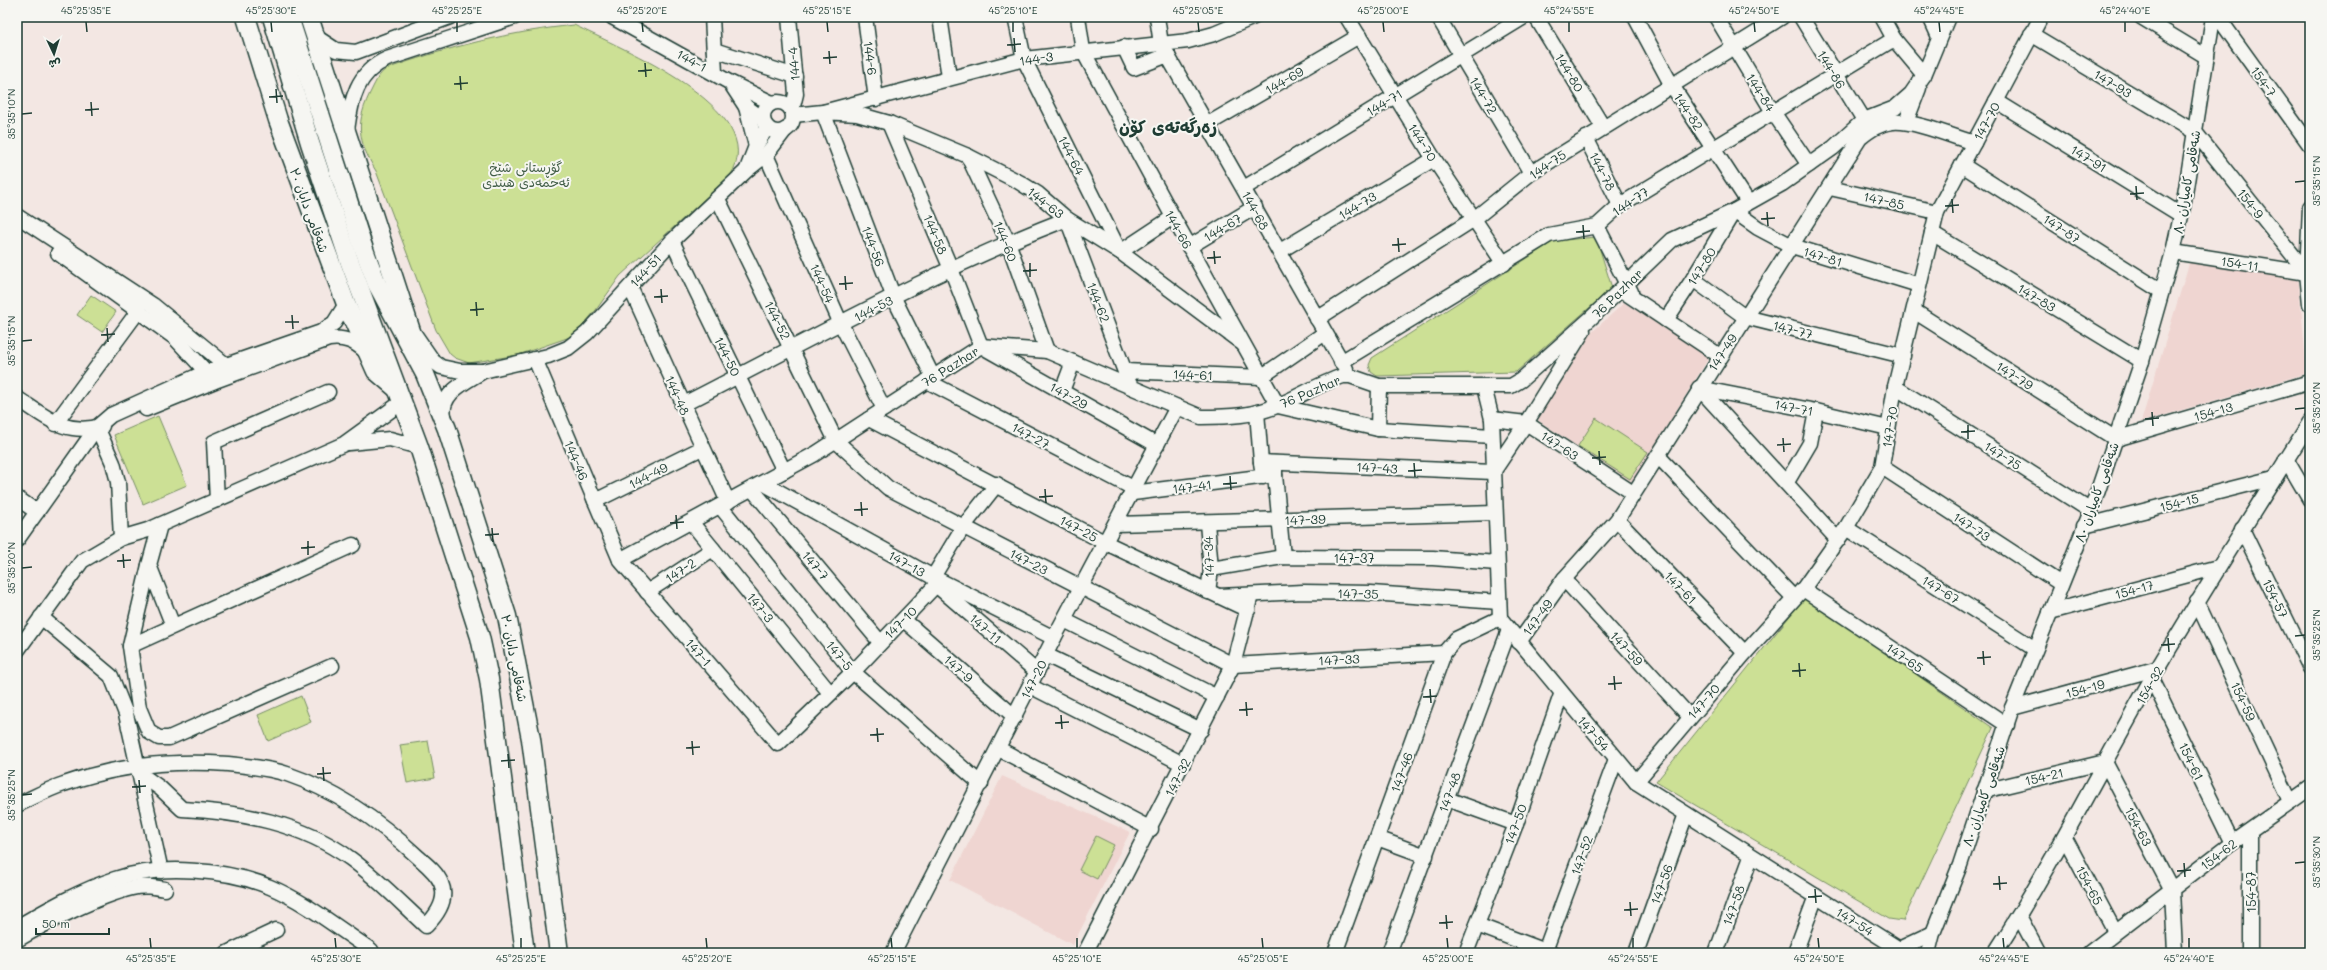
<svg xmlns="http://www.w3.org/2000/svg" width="2327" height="970" viewBox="0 0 2327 970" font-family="Mali,'Playpen Sans Arabic',sans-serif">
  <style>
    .built { fill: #efd5d1 }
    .green { fill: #cce095; stroke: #768e64 }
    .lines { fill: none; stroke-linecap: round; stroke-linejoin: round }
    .minor-casing { stroke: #1f3d34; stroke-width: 17 }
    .major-casing { stroke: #1f3d34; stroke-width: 21 }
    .minor { stroke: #f6f6f2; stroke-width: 14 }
    .major { stroke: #f6f6f2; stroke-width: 18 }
    .ticks { fill: none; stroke: #1f3d34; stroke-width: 1.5 }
    .labels { text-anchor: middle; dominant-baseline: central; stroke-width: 4; stroke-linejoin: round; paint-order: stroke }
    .street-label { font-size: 13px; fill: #1f3d34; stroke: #f6f6f2 }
    .park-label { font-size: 13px; fill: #425e47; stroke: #f6f6f2 }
    .district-label { font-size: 17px; font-weight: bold; fill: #1f3d34; stroke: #f6f6f2 }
    .neatline { fill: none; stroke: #1f3d34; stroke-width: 1.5 }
    .ticks-label { font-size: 10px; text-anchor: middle; fill: #1f3d34 }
  </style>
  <rect width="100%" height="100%" fill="#f3e7e3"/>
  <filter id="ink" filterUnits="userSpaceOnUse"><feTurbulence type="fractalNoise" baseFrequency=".025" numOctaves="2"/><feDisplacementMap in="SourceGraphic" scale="8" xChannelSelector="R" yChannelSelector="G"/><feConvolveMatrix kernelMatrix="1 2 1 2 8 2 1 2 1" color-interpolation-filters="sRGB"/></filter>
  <g filter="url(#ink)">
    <g class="built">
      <path d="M2191 257 2298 275 2307 373 2141 422Z"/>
      <path d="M1624 303 1711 354 1632 483 1536 419 1591 333Z"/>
      <path d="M1002 776 1130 832 1073 945 950 880Z"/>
    </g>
    <g class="green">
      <path d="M574 25C618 47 773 109 730 176L620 276 596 310 578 331 570 337 518 355 469 363 455 358 450 354 436 330 376 171C357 140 355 122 372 89 376 81 379 74 386 69 447 47 510 32 574 25Z"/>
      <path d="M1596 237 1612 288 1516 372 1377 376 1371 372 1369 365 1372 358 1554 241Z"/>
      <path d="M91 295 116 312 102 332 77 315Z"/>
      <path d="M158 416 187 485 143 504 114 435Z"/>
      <path d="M1596 418 1648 452 1630 479 1578 446Z"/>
      <path d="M1805 597 1993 728 1903 921 1889 919 1656 782Z"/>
      <path d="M301 696 311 722 268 741 258 715Z"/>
      <path d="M428 741 435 778 407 783 400 745Z"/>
      <path d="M1096 836 1114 845 1097 879 1079 870Z"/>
    </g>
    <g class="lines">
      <defs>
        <g id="minor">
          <path d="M612 17 729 82 772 103"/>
          <path d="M712 17 715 73"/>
          <path d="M789 17 796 94 792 110"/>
          <path d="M865 17 876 99"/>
          <path d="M940 17 949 77"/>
          <path d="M1015 17 1024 59 1120 252 1173 217"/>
          <path d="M1078 17 1083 51 1173 217 1278 406 1378 429 1492 436"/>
          <path d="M1157 17 1161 44 1346 369"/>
          <path d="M1347 17 1434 159 1504 264"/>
          <path d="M1438 17 1531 173"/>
          <path d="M1536 17 1603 127"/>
          <path d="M1635 17 1671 84 1748 202"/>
          <path d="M1716 17 1773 112 1809 165"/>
          <path d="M1801 17 1864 120"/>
          <path d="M1882 17 1894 39 1924 75"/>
          <path d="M1930 17 1939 37"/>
          <path d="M2141 17 2207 57"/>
          <path d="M2218 17 2310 145"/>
          <path d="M2031 34 2195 132 2307 273"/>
          <path d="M316 37 336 50 356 52 450 17"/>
          <path d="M1124 47 1134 68 1168 55"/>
          <path d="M714 50 795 76"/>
          <path d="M731 84 746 107 763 119"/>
          <path d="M1996 101 2181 215"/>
          <circle cx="778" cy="117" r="15"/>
          <path d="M746 107 756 146"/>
          <path d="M793 115 823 112 1024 59 1188 41 1214 34 1254 17"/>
          <path d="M1906 122 1919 88"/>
          <path d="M889 123 951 269 981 346 1157 445"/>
          <path d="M1208 124 1359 36"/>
          <path d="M347 130C351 100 357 72 387 59L515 17"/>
          <path d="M1586 138 1620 205"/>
          <path d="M766 155 841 324 884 409"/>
          <path d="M968 156 1008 242 1047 351"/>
          <path d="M1962 165 2161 291"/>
          <path d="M747 169 756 146 767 127"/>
          <path d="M1244 188 1524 17"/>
          <path d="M1830 188 1937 212"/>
          <path d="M718 199 836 441 888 488 1233 665"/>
          <path d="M2310 207 2307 273 2310 304"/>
          <path d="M17 216 153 305 232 370"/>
          <path d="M1597 226 1631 292"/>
          <path d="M1932 233 2142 361"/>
          <path d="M672 241 784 471"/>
          <path d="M1189 247 1255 207"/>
          <path d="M1280 251 1434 159"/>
          <path d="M2173 252 2307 273"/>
          <path d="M58 253 174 337 212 378"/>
          <path d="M1693 279 1745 317 1903 356"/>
          <path d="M630 287 728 502"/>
          <path d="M1621 290 1720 356"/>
          <path d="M1914 311 2116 439 2310 382"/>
          <path d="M1317 319 1474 219 1531 173 1782 17"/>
          <path d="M1666 320 1693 279 1734 211 1758 228 1792 246 1919 285"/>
          <path d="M411 329 433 361 441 367 460 371H483L548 356 568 348 587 333 672 241 747 170 766 155 785 130"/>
          <path d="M535 359 620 560 778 744 853 672 936 585"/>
          <path d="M1341 362 1549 235 1597 226 1620 205 1894 39"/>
          <path d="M1125 371 1261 377 1325 333"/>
          <path d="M933 377 894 298 823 112 857 114 889 123 968 156 1019 182 1038 194 1067 219 1120 252 1243 344"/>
          <path d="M927 381 1135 489"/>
          <path d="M1484 387 1492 419 1500 618 1636 782 1899 949 1903 953"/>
          <path d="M1895 387 2091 511"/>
          <path d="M1699 388 1838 540"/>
          <path d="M1699 388 1816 411 1888 428"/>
          <path d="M1062 391 1073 362"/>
          <path d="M17 398C46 417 64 436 102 426"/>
          <path d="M682 405C809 340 934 270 1067 219L1130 385"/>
          <path d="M146 409 215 381 329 339C344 337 355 341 366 352"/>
          <path d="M1257 412 1261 462 1275 475 1283 557"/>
          <path d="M444 417C439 393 466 382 483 371"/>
          <path d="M869 419 1106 543 1248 610"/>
          <path d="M1492 419 1526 423 1633 493"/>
          <path d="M55 424 139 310"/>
          <path d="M97 427 113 463 118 482 121 538"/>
          <path d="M1378 429 1379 386"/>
          <path d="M349 443 390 439 419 447"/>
          <path d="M1658 456 1794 598"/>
          <path d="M2286 459 2310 500"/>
          <path d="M1882 467 2061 584"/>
          <path d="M1263 477 1261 462 1493 472 1526 423 1583 331"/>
          <path d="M1787 482 1810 443 1816 411"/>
          <path d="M763 483 933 577 1054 638"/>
          <path d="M997 484 963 527 933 577 936 585 1037 672"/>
          <path d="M752 489 880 642"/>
          <path d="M1133 493 1275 475V463"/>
          <path d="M17 498 37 512"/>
          <path d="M217 500 214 442 328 392"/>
          <path d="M595 501 702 448"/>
          <path d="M720 506 853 672 981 784"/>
          <path d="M1617 520 1745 653"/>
          <path d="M691 522 830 693"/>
          <path d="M1207 523 1211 569 1208 592"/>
          <path d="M1116 524 1495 513"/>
          <path d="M160 525 149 565 130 646 139 708 149 732 159 738H169L332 666"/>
          <path d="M2084 526 2274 478"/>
          <path d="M1846 528 2035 649"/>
          <path d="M2242 529 2310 668"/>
          <path d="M17 540 97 427 111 415 206 372 321 332 334 323 346 304"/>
          <path d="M620 560 815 454 981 346 1047 351 1201 417C1228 417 1254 416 1279 405 1300 396 1321 383 1343 376H1350L1379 386H1511L1521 380 1590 319 1672 240 1734 211 1782 184 1833 148 1864 120 1895 108 1911 94 1924 75 1948 17"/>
          <path d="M149 565 173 626"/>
          <path d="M1211 569 1283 557 1433 558 1497 563"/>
          <path d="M1564 579 1690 717"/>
          <path d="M1803 589 2007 725"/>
          <path d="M647 592 713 549"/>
          <path d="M1219 596 1303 592 1371 593 1499 602"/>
          <path d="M2197 602 2290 801"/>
          <path d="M2050 612 2218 567"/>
          <path d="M41 617 111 676 126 714 161 871"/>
          <path d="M904 620 1015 717"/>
          <path d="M1064 620 1217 697"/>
          <path d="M1519 642 1564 579 1617 520 1860 138C1870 130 1880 123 1893 122 1913 120 1954 137 1974 143"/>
          <path d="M130 646 353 545"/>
          <path d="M17 651 82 561 121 538 148 530 344 444 402 402"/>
          <path d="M1046 655 1201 730"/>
          <path d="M1233 665 1444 653"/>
          <path d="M2152 679 2232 843"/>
          <path d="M1030 686 1183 764"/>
          <path d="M2012 708 2159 668"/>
          <path d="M999 749 1151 829"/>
          <path d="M1636 782 1745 653 1803 589 1846 528 1882 467 1895 387 1937 212 2041 17"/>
          <path d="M1984 791 2105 762 2172 890 2175 953"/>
          <path d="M1447 799 1516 824"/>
          <path d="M17 805C32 798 48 789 64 784 117 765 172 760 228 764 248 766 268 768 287 774 337 791 382 823 419 858 427 865 437 873 441 883 448 899 437 915 426 926 402 904 378 879 351 859 302 823 241 812 182 809L160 788 139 773"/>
          <path d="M2250 831V953"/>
          <path d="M1377 838 1426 856"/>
          <path d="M2065 838 2115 932"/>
          <path d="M2019 916 2039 953"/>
          <path d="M1477 925 1551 953"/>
          <path d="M17 927C48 909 81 890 115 879 160 864 227 869 270 887 306 902 339 929 371 950L372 953"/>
          <path d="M17 940C47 922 99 896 132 888 143 885 154 887 165 889"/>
          <path d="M1899 949 1933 933"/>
          <path d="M1545 951 1616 759"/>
          <path d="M227 953 276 930"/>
          <path d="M893 953 1054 638 1177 407"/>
          <path d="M1085 953 1233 665 1251 595"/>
          <path d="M1335 953 1444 653 1456 639 1500 618"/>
          <path d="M1389 953 1509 630"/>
          <path d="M1466 953 1516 824 1561 695"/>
          <path d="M1636 953 1686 814"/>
          <path d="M1716 953 1751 857"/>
          <path d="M1795 953 1816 896"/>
          <path d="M1928 953 1933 933 1960 865 2012 708 2091 511 2142 361 2173 252 2183 207 2213 17"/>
          <path d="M1995 953C2053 864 2099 770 2152 678 2203 591 2257 507 2310 422"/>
          <path d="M2089 953 2232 843 2310 788"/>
        </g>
        <g id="major">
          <path d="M246 17 278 120 346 304 376 371 397 389"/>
          <path d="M272 17 310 143 349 260 419 447 480 637 489 679 525 953"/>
          <path d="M289 17 362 244 377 284 425 374 447 429 507 616 531 739 559 953"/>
          <path d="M309 17 411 331"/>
        </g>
      </defs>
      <use href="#minor" class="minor-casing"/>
      <use href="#major" class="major-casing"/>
      <use href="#minor" class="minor"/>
      <use href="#major" class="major"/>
    </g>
  </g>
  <path class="ticks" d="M86 22 87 32M271 22 272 32M457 22V32M642 22 643 32M827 22 828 32M1013 22V32M1198 22 1199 32M1383 22 1384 32M1569 22V32M1754 22 1755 32M1939 22 1940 32M2125 22V32M1014 38 1015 52M1007 45 1021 44M829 51 830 64M823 58 837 57M645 63 646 77M638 71 652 70M460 76 461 90M454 84 468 83M276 89 277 103M269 97 283 96M91 102 92 116M85 110 99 109M22 114 32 113M2295 182 2305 181M2136 186 2137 200M2130 194 2144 193M1952 199 1953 213M1945 206 1959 205M1767 212 1768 226M1761 219 1775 218M1583 225 1584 239M1576 232 1590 231M1398 238 1399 252M1392 245 1406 244M1214 251 1215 264M1207 258 1221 257M1030 263V277M1023 271 1037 270M845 276 846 290M839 284 853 283M661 289 662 303M654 297 668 296M476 302 477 316M470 310 484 309M292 315 293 329M285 322H299M107 328 108 342M101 335 115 334M22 341 32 340M2295 409 2305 408M2152 412 2153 426M2145 419 2159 418M1968 425V439M1961 432 1975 431M1783 438 1784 452M1777 445 1791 444M1599 451 1600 465M1592 458 1606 457M1414 463 1415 477M1408 471 1422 470M1230 476 1231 490M1223 484 1237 483M1045 489 1046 503M1039 497 1053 496M861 502 862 516M854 510 868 509M676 515 677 529M670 523 684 522M492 528 493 542M485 535 499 534M308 541V555M301 548 315 547M123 554 124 568M117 561 131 560M22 568 32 567M2295 636 2305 635M2168 638 2169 652M2161 645 2175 644M1983 651 1984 665M1977 658 1991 657M1799 663 1800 677M1792 671 1806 670M1614 676 1615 690M1608 684 1622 683M1430 689 1431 703M1423 697 1437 696M1246 702 1247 716M1239 710 1253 709M1061 715 1062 729M1055 723 1069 722M877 728 878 742M870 735 884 734M692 741 693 755M686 748 700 747M508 754 509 768M501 761 515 760M323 767 324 781M317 774 331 773M139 780 140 793M132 787 146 786M22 795 32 794M2184 863 2185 877M2295 863 2305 862M2177 871 2191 870M1999 876 2000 890M1993 884 2007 883M1815 889 1816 903M1808 897 1822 896M1630 902 1631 916M1624 910 1638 909M1446 915 1447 929M1439 923 1453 922M150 938 151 948M335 938 336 948M521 938V948M706 938 707 948M891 938 892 948M1077 938V948M1262 938 1263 948M1447 938 1448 948M1633 938V948M1818 938 1819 948M2003 938 2004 948M2189 938V948"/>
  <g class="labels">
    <g class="street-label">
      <text transform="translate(871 58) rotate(82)">144-6</text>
      <text transform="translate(1036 58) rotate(-9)">144-3</text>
      <text transform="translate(692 60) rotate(29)">144-1</text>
      <text transform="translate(793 64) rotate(-95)">144-4</text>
      <text transform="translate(1832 69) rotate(59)">144-86</text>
      <text transform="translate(1570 72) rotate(59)">144-80</text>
      <text transform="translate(1284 80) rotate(-30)">144-69</text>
      <text transform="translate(2264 81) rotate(54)">154-7</text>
      <text transform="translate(2113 83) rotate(31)">147-93</text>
      <text transform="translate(1761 92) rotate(58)">144-84</text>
      <text transform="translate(1484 95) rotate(59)">144-72</text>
      <text transform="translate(1384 102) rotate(-31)">144-71</text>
      <text transform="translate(1689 111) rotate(57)">144-82</text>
      <text transform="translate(1986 121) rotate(-62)">147-70</text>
      <text transform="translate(1423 142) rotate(58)">144-70</text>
      <text transform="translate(1072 155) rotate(63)">144-64</text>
      <text transform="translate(2089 158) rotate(32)">147-91</text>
      <text transform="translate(1547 164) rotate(-34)">144-75</text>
      <text transform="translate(1603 171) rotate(63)">144-78</text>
      <text transform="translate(2186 182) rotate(-80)">شەقامی کامیاران ٨٠</text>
      <text transform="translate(1884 200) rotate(13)">147-85</text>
      <text transform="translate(1630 201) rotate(-34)">144-77</text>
      <text transform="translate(1046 202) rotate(38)">144-63</text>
      <text transform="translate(2251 203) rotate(52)">154-9</text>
      <text transform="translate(1357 205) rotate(-31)">144-73</text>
      <text transform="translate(310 210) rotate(70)">شەقامی دابان ٣٠</text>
      <text transform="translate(1256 210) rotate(61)">144-68</text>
      <text transform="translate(1222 227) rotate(-31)">144-67</text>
      <text transform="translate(2062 228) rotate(33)">147-87</text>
      <text transform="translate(1179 229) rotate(61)">144-66</text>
      <text transform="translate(936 234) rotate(67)">144-58</text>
      <text transform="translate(1006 241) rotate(68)">144-60</text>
      <text transform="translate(874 246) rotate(69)">144-56</text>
      <text transform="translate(1823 256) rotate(17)">147-81</text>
      <text transform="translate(2240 263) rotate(9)">154-11</text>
      <text transform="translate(1701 266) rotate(-58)">147-80</text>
      <text transform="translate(645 270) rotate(-48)">144-51</text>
      <text transform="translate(823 283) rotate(66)">144-54</text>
      <text transform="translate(1617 293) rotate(-44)">76 Pazhar</text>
      <text transform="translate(2037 297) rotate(31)">147-83</text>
      <text transform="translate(1099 302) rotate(69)">144-62</text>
      <text transform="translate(873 308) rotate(-27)">144-53</text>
      <text transform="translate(778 320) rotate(63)">144-52</text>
      <text transform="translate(1793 329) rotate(14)">147-77</text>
      <text transform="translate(1722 352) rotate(-57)">147-49</text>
      <text transform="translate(728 356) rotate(64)">144-50</text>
      <text transform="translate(950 366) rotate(-32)">76 Pazhar</text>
      <text transform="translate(1193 374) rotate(2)">144-61</text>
      <text transform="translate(2015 375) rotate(32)">147-79</text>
      <text transform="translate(1310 391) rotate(-23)">76 Pazhar</text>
      <text transform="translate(678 395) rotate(66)">144-48</text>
      <text transform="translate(1069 395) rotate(29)">147-29</text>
      <text transform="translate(1794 407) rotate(11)">147-71</text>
      <text transform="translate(2213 411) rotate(-16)">154-13</text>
      <text transform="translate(1889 427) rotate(-81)">147-70</text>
      <text transform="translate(1031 435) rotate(28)">147-27</text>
      <text transform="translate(1560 445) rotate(33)">147-63</text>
      <text transform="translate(2003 455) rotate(32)">147-75</text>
      <text transform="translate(577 460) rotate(67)">144-46</text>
      <text transform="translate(1377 467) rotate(3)">147-43</text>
      <text transform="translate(648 475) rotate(-27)">144-49</text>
      <text transform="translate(1192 486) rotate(-7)">147-41</text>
      <text transform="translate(2096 492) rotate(-70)">شەقامی کامیاران ٨٠</text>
      <text transform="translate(2179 502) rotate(-14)">154-15</text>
      <text transform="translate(1305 519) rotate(-2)">147-39</text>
      <text transform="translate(1972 526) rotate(33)">147-73</text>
      <text transform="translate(1079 528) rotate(28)">147-25</text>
      <text transform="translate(1208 557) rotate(-92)">147-34</text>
      <text x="1354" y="557">147-37</text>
      <text transform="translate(1029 561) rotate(27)">147-23</text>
      <text transform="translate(907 563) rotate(29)">147-13</text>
      <text transform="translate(816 565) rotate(50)">147-7</text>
      <text transform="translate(680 570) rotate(-33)">147-2</text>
      <text transform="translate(1681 587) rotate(46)">147-61</text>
      <text transform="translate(1941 589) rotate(32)">147-67</text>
      <text transform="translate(2134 589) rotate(-15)">154-17</text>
      <text transform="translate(1358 593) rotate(1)">147-35</text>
      <text transform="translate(2276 598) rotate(64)">154-57</text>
      <text transform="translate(761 607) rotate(51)">147-3</text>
      <text transform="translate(1537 617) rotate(-54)">147-49</text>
      <text transform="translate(900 622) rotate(-45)">147-10</text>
      <text transform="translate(986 628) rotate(41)">147-11</text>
      <text transform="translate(1627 648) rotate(48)">147-59</text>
      <text transform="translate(699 652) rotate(49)">147-1</text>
      <text transform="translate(840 655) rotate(51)">147-5</text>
      <text transform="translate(1905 657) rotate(34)">147-65</text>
      <text transform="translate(515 658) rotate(79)">شەقامی دابان ٣٠</text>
      <text transform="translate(1339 659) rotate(-3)">147-33</text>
      <text transform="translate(959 668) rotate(41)">147-9</text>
      <text transform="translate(1033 679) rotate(-63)">147-20</text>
      <text transform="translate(2149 685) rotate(-60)">154-32</text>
      <text transform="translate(2085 688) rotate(-15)">154-19</text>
      <text transform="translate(1703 701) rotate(-49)">147-70</text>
      <text transform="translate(2244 701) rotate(65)">154-59</text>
      <text transform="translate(1594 733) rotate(50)">147-54</text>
      <text transform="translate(2192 761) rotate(64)">154-61</text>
      <text transform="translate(1401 772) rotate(-70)">147-46</text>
      <text transform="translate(2044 776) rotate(-13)">154-21</text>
      <text transform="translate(1177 777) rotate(-63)">147-32</text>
      <text transform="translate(1449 792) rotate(-70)">147-48</text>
      <text transform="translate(1983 796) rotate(-71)">شەقامی کامیاران ٨٠</text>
      <text transform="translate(1515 824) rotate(-70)">147-50</text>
      <text transform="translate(2139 826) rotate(62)">154-63</text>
      <text transform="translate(2218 854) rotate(-37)">154-62</text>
      <text transform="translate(1581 855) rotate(-70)">147-52</text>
      <text transform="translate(1661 884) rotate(-70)">147-56</text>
      <text transform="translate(2090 885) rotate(62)">154-65</text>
      <text transform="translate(2250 892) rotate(-90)">154-87</text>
      <text transform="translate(1733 905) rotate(-70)">147-58</text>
      <text transform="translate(1855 921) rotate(32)">147-54</text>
    </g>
    <g class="park-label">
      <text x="526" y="166">گۆڕستانی شێخ<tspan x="526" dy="15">ئەحمەدی هیندی</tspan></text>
    </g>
    <g class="district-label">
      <text x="1168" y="126">زەرگەتەی کۆن</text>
    </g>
  </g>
  <rect width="2327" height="970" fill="none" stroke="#f6f6f2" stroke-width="44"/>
  <g transform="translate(54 54) rotate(176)" stroke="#f6f6f2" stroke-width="3" paint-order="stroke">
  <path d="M0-3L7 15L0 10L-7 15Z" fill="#1f3d34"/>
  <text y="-6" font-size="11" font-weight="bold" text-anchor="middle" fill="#1f3d34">ش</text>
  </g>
  <path d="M36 928v6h73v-6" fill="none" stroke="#1f3d34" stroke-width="2"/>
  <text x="42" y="928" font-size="12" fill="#1f3d34" stroke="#f6f6f2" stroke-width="3" paint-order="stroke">50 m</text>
  <rect x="22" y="22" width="2283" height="926" class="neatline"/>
  <g class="ticks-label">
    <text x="86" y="14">45°25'35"E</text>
    <text x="271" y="14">45°25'30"E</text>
    <text x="457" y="14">45°25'25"E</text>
    <text x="642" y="14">45°25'20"E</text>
    <text x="827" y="14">45°25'15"E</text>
    <text x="1013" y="14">45°25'10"E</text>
    <text x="1198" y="14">45°25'05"E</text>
    <text x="1383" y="14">45°25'00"E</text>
    <text x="1569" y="14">45°24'55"E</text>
    <text x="1754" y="14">45°24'50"E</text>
    <text x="1939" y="14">45°24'45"E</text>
    <text x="2125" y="14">45°24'40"E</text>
    <text transform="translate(11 114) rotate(-90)" y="4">35°35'10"N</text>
    <text transform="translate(2316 181) rotate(-90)" y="4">35°35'15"N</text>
    <text transform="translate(11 341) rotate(-90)" y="4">35°35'15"N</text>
    <text transform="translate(2316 408) rotate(-90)" y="4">35°35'20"N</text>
    <text transform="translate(11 568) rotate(-90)" y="4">35°35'20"N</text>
    <text transform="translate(2316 635) rotate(-90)" y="4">35°35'25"N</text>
    <text transform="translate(11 795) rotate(-90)" y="4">35°35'25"N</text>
    <text transform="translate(2316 862) rotate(-90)" y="4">35°35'30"N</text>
    <text x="151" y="962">45°25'35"E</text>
    <text x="336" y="962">45°25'30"E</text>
    <text x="521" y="962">45°25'25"E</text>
    <text x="707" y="962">45°25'20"E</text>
    <text x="892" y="962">45°25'15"E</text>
    <text x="1077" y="962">45°25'10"E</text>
    <text x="1263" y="962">45°25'05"E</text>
    <text x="1448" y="962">45°25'00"E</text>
    <text x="1633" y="962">45°24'55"E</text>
    <text x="1819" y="962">45°24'50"E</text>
    <text x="2004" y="962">45°24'45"E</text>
    <text x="2189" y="962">45°24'40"E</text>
  </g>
</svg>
